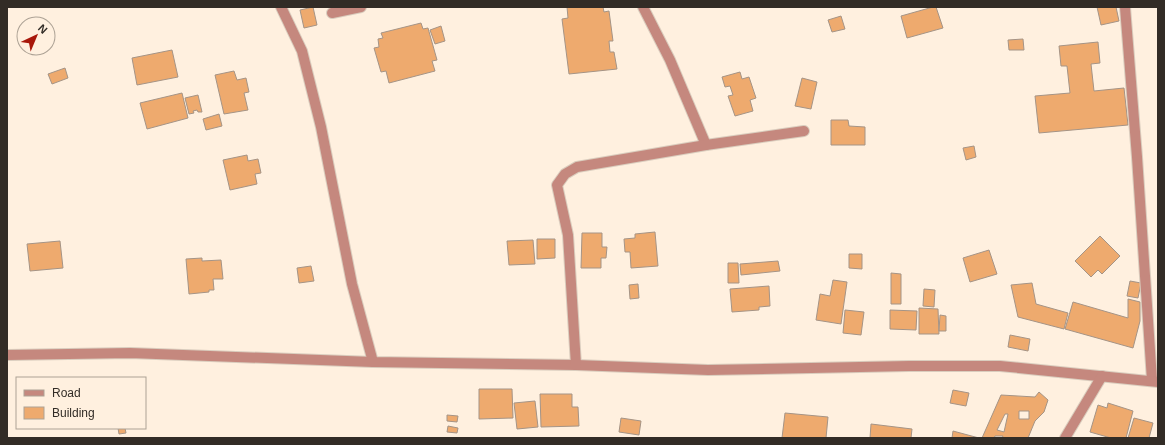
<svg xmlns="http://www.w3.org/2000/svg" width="1165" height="445" viewBox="0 0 1165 445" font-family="Arial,sans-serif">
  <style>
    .building { fill: #eeaa6e; stroke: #a59486; fill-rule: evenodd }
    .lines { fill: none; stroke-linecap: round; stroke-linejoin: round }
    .minor-casing { stroke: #dacdbe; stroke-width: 12 }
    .minor { stroke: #c5887e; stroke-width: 10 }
  </style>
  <rect width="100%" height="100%" fill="#fff0df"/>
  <g class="building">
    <path d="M313 7 317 25 304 28 300 10Z"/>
    <path d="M567 7H603L604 12 609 11 613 41H609L610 52H614L617 69 569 74 562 19 568 18Z"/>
    <path d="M933 7H936L943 28 907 38 901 16Z"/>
    <path d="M1097 7H1116L1119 21 1101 25Z"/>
    <path d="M841 16 845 29 832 32 828 20Z"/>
    <path d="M421 23 423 29 428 28 437 60 432 61 435 71 389 83 386 71 381 72 374 48 379 47 378 39 383 38 381 33Z"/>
    <path d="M441 26 445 41 435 44 430 30Z"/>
    <path d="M1023 39 1024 50H1009L1008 40Z"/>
    <path d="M1098 42 1100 63 1091 64 1094 91 1124 88 1128 125 1039 133 1035 96 1070 93 1067 66H1061L1059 46Z"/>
    <path d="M172 50 178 77 137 85 132 58Z"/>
    <path d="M65 68 68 78 52 84 48 74Z"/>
    <path d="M234 71 237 80 246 78 249 92 244 93 248 110 224 114 215 75Z"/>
    <path d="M740 72 742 79 749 77 756 98 750 100 753 111 735 116 728 96 733 95 730 86 725 87 722 77Z"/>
    <path d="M802 78 817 82 811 109 795 106Z"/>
    <path d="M182 93 188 118 147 129 140 103Z"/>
    <path d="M198 95 202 112H198L197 110 193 111 194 113 189 114 185 98Z"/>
    <path d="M219 114 222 126 206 130 203 119Z"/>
    <path d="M831 120H848L849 126 865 127V145H831Z"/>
    <path d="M974 146 976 157 966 160 963 148Z"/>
    <path d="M247 155 248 161 258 159 261 173 255 174 257 184 230 190 223 160Z"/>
    <path d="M655 232 658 266 631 268 630 252H625L624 239 635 238V234Z"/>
    <path d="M582 233H602V247H607L606 258H601V268H581Z"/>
    <path d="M1100 236 1120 256 1102 274 1098 270 1091 277 1075 261Z"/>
    <path d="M537 239H555V258L537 259Z"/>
    <path d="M533 240 535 264 509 265 507 241Z"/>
    <path d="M60 241 63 268 30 271 27 244Z"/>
    <path d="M989 250 997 274 970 282 963 258Z"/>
    <path d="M849 254H862V269L849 268Z"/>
    <path d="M202 258V261L221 260 223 279H213L214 290H209V292L189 294 186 259Z"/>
    <path d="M778 261 780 271 741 275 740 264Z"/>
    <path d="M728 263H738L739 283H728Z"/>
    <path d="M311 266 314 281 299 283 297 268Z"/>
    <path d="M891 273 901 274V304H891Z"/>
    <path d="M833 280 847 282 841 324 816 320 820 294 830 296Z"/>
    <path d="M1130 281 1141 283 1138 298 1127 296Z"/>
    <path d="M1032 283 1036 304 1068 313 1064 329 1018 317 1011 285Z"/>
    <path d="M638 284 639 298 630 299 629 285Z"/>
    <path d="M769 286 770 306 759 307V310L732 312 730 289Z"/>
    <path d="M924 289 935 290 934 307 923 306Z"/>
    <path d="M1128 299 1140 302V321L1133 348 1065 329 1073 302 1128 318Z"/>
    <path d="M919 308 938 309 939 334H919Z"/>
    <path d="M845 310 864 312 861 335 843 333Z"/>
    <path d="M890 310 917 311 916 330 890 329Z"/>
    <path d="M940 315 946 316V331H939Z"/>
    <path d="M1010 335 1030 339 1028 351 1008 347Z"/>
    <path d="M479 389H512L513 418 479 419Z"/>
    <path d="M953 390 969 393 966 406 950 403Z"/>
    <path d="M1039 392 1048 400 1044 412 1035 421 1028 438H1002L1003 436H995L994 438H982L1001 395 1035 397ZM1019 411H1029V419H1019ZM1005 414H1008L1004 432 997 430Z"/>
    <path d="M540 394H572V407H578L579 426 541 427Z"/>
    <path d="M535 401 538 427 517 429 514 403Z"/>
    <path d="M1108 403 1133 411 1126 438H1111L1090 432 1098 405 1107 408Z"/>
    <path d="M785 413 828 417 826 438H782Z"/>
    <path d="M447 415 458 416 457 422 447 421Z"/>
    <path d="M621 418 641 421 639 435 619 432Z"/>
    <path d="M1134 418 1153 423 1149 438H1128Z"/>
    <path d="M871 424 912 429 911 438H870Z"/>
    <path d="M448 426 458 428 457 433 447 432Z"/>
    <path d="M118 428H125L126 433 119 434Z"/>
    <path d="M953 431 979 438H952Z"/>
  </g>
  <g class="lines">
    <defs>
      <g id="minor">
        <path d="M281 7 302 51 321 127 352 284 373 362"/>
        <path d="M643 7 670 60 706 145"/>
        <path d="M1125 7 1137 157 1152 380"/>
        <path d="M332 13 361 7"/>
        <path d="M7 355 130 353 373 362 576 365 708 370 909 366H1000L1158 382"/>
        <path d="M576 365 568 235 557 185 565 174 577 167 706 145 804 131"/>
        <path d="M1065 438 1102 376"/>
      </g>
    </defs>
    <use href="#minor" class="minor-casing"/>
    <use href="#minor" class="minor"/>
  </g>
  <rect width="1165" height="445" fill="none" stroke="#322c26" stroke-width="16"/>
  <rect x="16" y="377" width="130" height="52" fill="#fff0df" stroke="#ada295"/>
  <rect x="24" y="390" width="20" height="6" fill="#c5887e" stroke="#ada295"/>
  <text x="52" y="397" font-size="12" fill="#322c26">Road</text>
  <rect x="24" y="407" width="20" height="12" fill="#eeaa6e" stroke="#ada295"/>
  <text x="52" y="417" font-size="12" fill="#322c26">Building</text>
  <g transform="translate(36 36) rotate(44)"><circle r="19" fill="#fff0df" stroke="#ada295"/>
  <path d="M0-3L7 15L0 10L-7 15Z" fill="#a8170a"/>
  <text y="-6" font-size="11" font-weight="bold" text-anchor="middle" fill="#322c26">N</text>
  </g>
</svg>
